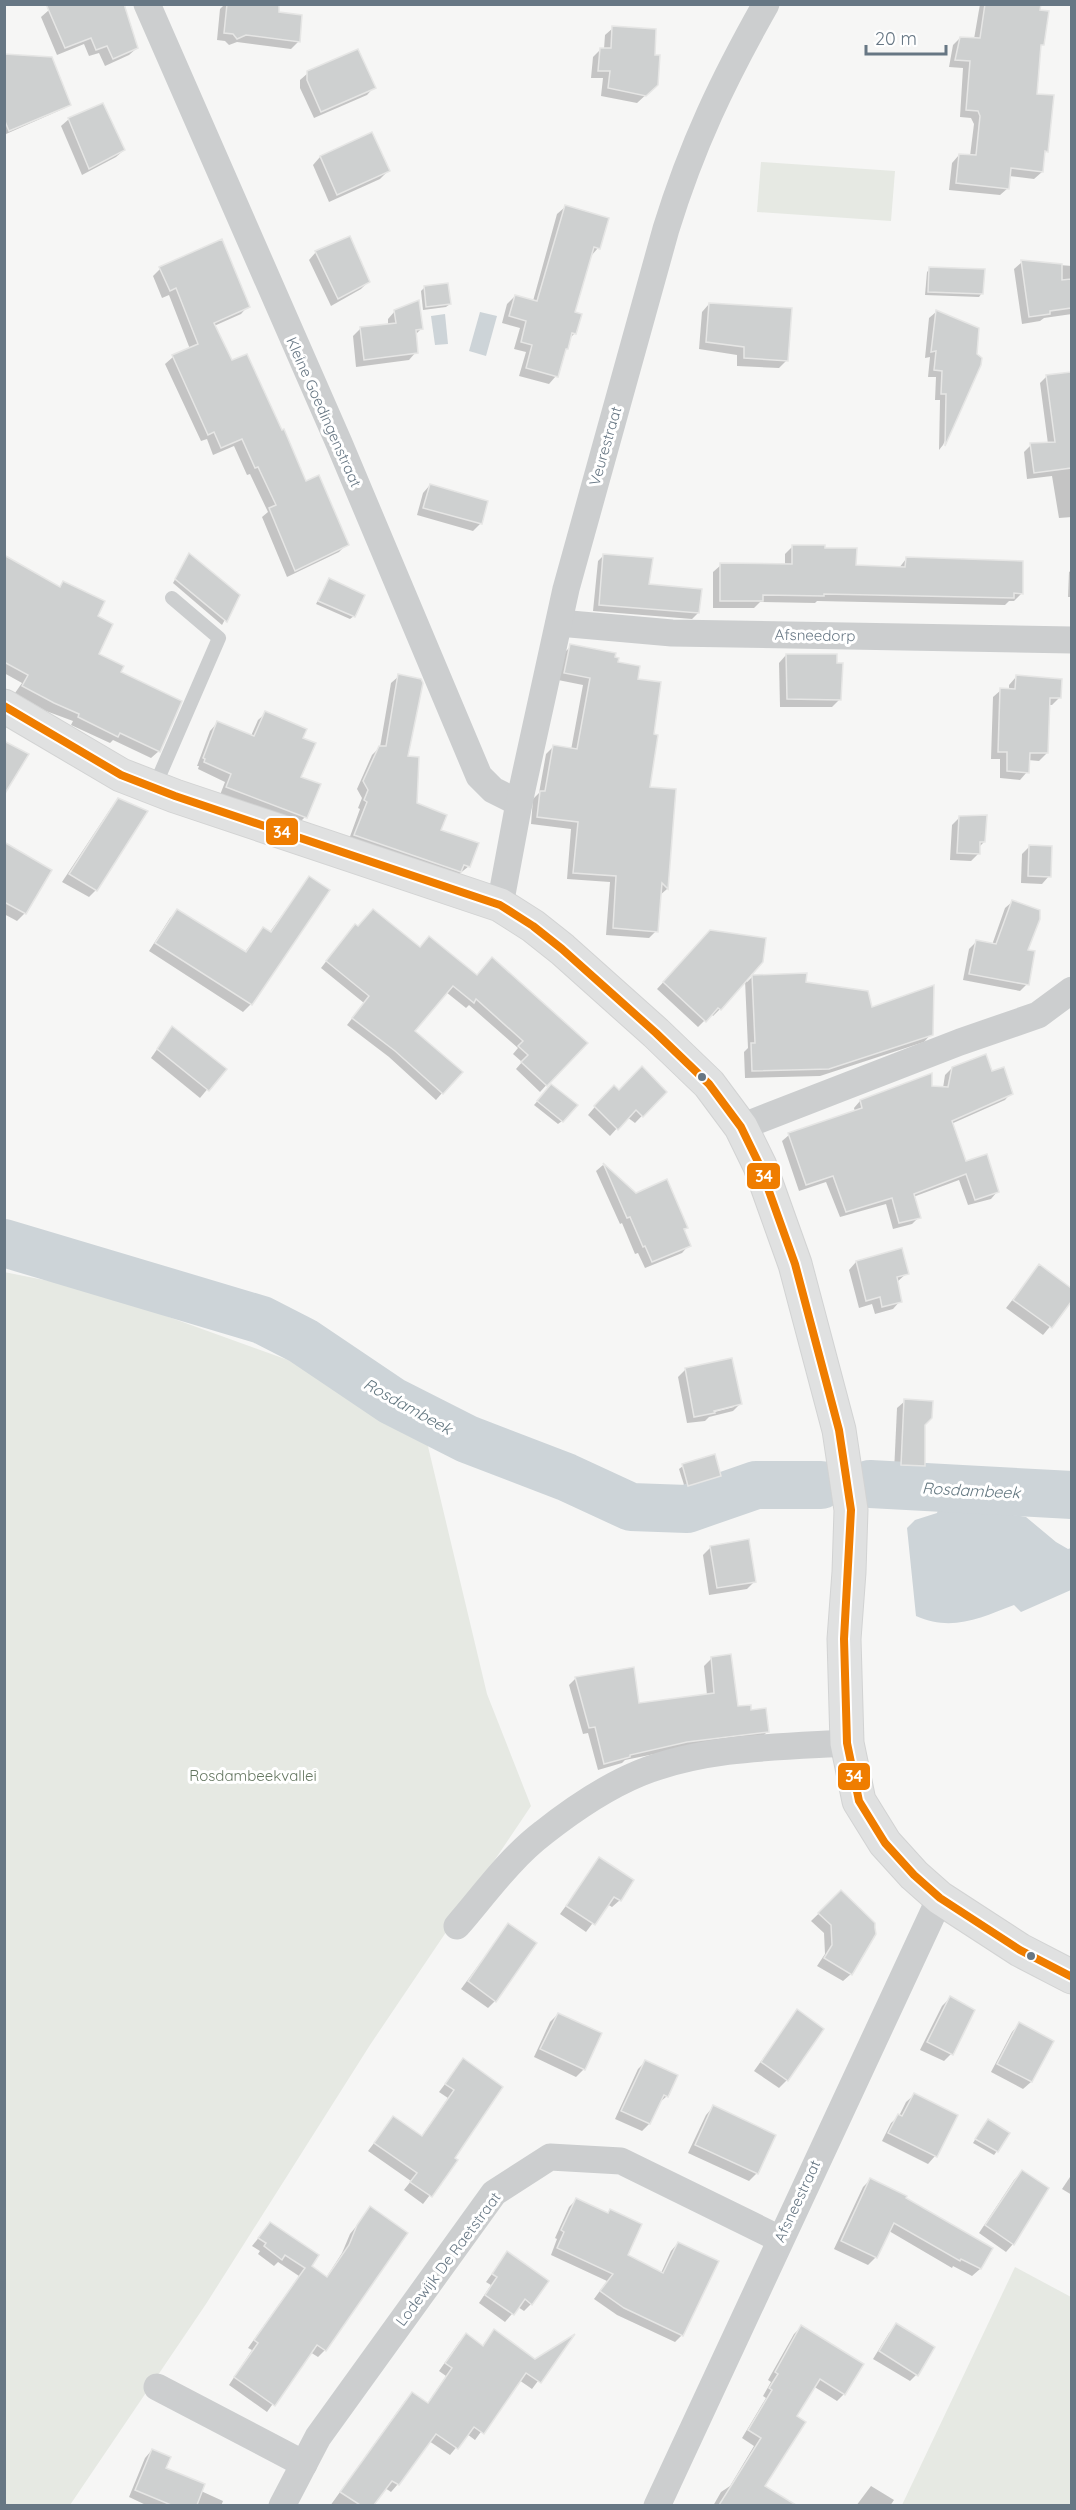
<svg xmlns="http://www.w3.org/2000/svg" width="1076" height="2510" viewBox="0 0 1076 2510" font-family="Quicksand,sans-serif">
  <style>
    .green { fill: #e6e9e3 }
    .water { fill: #cdd4d8 }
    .shadow { fill: #0003; fill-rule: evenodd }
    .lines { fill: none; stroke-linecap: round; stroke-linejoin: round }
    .stream { stroke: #cdd4d8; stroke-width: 8 }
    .river { stroke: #cdd4d8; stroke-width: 48 }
    .building { fill: #ced0d0; stroke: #e6e6e5; stroke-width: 1.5 }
    .secondary-casing { stroke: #d2d3d3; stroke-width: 35 }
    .lane { stroke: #cccecf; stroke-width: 14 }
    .street { stroke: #cccecf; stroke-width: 27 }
    .secondary { stroke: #e0e1e1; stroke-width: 33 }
    .bus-1-casing { stroke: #fff; stroke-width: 12 }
    .bus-1 { stroke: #ef7d00; stroke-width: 8 }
    .bus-dot { fill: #677784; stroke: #fff; stroke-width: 2 }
    .labels { text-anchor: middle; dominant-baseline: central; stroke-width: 6; stroke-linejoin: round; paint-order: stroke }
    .street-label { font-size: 15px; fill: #677784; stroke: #fff }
    .park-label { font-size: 15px; fill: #657761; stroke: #fff }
    .water-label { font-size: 16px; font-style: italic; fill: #637780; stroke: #fff }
    .line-badge { stroke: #fff; stroke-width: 2 }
    .badge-label { font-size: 16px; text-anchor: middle; font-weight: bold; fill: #fff }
  </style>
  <rect width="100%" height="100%" fill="#f6f6f5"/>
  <g class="green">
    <path d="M761 162 895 171 891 221 757 212Z"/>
    <path d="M4 1272 94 1290 338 1378 421 1417 487 1694 531 1806 370 2045 206 2304 70 2505H5Z"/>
    <path d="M1015 2267 1071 2297V2505H902Z"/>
  </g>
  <g class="water">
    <path d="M480 312 497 316 486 356 469 351Z"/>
    <path d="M445 314 448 344 435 345 431 316Z"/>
    <path d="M940 1504 1007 1505 1008 1514 1026 1517 1056 1542 1068 1549 1071 1548V1590L1021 1612 1014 1605C980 1618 952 1632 916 1616L907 1528 915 1520 937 1513Z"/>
  </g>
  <g class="shadow">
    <path d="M225 4H260L277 14 299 41 291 49 237 42 229 45 225 41 217 40 220 9Z"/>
    <path d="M980 4H1031L1042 44 1040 47 1035 95 1047 151 1043 154 1042 172 1034 179 1009 176 1008 188 1000 195 949 190 952 163 959 155 970 156 974 124 971 118 960 117 963 68 949 67 953 45 960 38 974 39Z"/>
    <path d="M49 10 137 48 129 55 105 66 99 53 89 56 84 44 57 55 41 17Z"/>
    <path d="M613 28 649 92 637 103 601 96 603 78H591L593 57 601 49H604L605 35Z"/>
    <path d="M4 56 69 105 65 108 6 134Z"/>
    <path d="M308 73 374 87 367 95 314 118 300 88V80Z"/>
    <path d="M69 119 124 150 116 157 82 175 61 126Z"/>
    <path d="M371 134 388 171 380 179 329 202 313 165 320 157Z"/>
    <path d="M565 207 598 248 591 256 573 313 575 333 569 339 563 351 556 376 549 384 519 376 526 352 514 349 520 328 502 323 507 304 515 296 533 301 557 214Z"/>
    <path d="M316 252 368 282 361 289 331 306 309 260Z"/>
    <path d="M1022 262 1072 266V314L1044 318 1040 321 1022 324 1014 269Z"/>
    <path d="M160 269 248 306 241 314 214 326 231 362 305 483 347 544 339 552 287 577 262 517 268 512 250 474 247 475 234 446 213 455 207 439 201 441 165 364 173 357 190 349 169 295 162 298 153 276Z"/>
    <path d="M930 269 982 293 979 297 925 295 927 272Z"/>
    <path d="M425 287 450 304 446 307 423 310 421 291Z"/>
    <path d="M709 304 787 360 779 368 737 366V355L699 349 702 312Z"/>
    <path d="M395 311 421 329 415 335 416 352 409 360 356 367 353 336 360 329 388 325V319Z"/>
    <path d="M936 312 976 355 979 365 943 445 939 450 940 400H935L936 377H928L930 357 925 358 929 318Z"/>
    <path d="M1072 373V517L1059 518 1052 476 1027 479 1024 452 1031 445 1048 444 1040 383 1047 376Z"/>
    <path d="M430 485 481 523 473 531 417 515 423 493Z"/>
    <path d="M793 546 823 550 855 566 899 568 906 559 1022 593 1014 601H1009L1005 605 817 601 815 603 760 602 754 608H713V572L721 565H785V554Z"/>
    <path d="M189 555 238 595 222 625 173 583Z"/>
    <path d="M604 555 648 586 698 613 692 619 593 611 598 561Z"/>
    <path d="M4 557 58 588 63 583 96 617 97 654 119 673 159 751 151 758 113 740 110 743 71 725 73 721 46 711 15 693 22 683 4 673Z"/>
    <path d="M1072 570V597H1068L1069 572Z"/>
    <path d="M329 580 354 616 350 619 316 604Z"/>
    <path d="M571 646 614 658 637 680 652 736 648 788 674 791 667 889 659 896 656 931 649 938 606 935 610 882 567 879 571 829 531 824 533 799 539 793 546 754 553 747 571 750 583 685 558 680 564 653Z"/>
    <path d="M786 655 840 699 832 707H780L779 663Z"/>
    <path d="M399 676 406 758 415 804 469 866 453 879 348 842 360 809 358 808 362 798 357 789 372 755 380 747 391 683Z"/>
    <path d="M1016 677 1049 678 1060 697 1052 705H1048L1047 753 1039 761 1028 760 1027 772 1020 780 1000 778V759H991L993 697 1001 690H1009V685Z"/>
    <path d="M266 713 301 739 299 778 305 817 298 824 220 795 225 782 198 769 199 766H197L210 731 217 723 251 736 258 720Z"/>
    <path d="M118 800 96 890 89 897 62 882 111 808Z"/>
    <path d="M960 817 984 842 979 847 978 854 971 861 950 860 952 825Z"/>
    <path d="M4 844 50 870 25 913 17 921 4 914Z"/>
    <path d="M1029 847 1049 876 1042 884 1021 883 1022 854Z"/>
    <path d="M309 878 328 891 251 1004 243 1012 149 951 170 918 178 911 244 953 263 929 269 933Z"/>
    <path d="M1012 902 1026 951 1027 984 1020 991 963 980 969 949 976 942 992 945 1005 908Z"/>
    <path d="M349 932 419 949 476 977 585 1043 540 1092 516 1069 522 1062 513 1054 518 1048 469 1005 466 1008 446 992 413 1031 442 1093 436 1100 389 1057 347 1025 364 1003 321 968Z"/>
    <path d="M703 939 761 962 720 1009 713 1016 711 1014 698 1027 657 989Z"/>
    <path d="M753 976 804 984 931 1034 924 1042 820 1076 745 1078 744 1052 748 1048 745 980 747 982Z"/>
    <path d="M172 1028 224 1069 200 1098 151 1058Z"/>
    <path d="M952 1068 991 1073 1011 1093 1005 1100 951 1124 965 1163 997 1192 991 1199 968 1205 959 1180 913 1197 919 1217 912 1224 893 1229 886 1204 840 1217 826 1182 799 1191 782 1141 789 1135 855 1112 854 1108 860 1101 931 1087 943 1088 945 1075Z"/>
    <path d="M548 1089 562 1121 558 1124 534 1105Z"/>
    <path d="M665 1092 635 1123 627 1117 610 1136 588 1115 606 1094Z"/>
    <path d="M603 1165 636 1195 687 1228 683 1231 689 1245 682 1253 645 1268 638 1253 635 1254 622 1223 620 1224 596 1171Z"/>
    <path d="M901 1250 907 1273 897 1282 900 1301 893 1309 875 1314 872 1304 859 1308 849 1270 856 1262Z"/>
    <path d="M1039 1266 1072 1289V1300L1043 1335 1006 1308Z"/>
    <path d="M685 1370 741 1403 733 1411 709 1417 705 1421 687 1423 678 1377ZM734 1404V1407L707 1414 706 1411Z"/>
    <path d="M905 1401 924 1425 923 1465 916 1473 894 1472 897 1408Z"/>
    <path d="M683 1466 719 1475 716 1479 685 1488 679 1469Z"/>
    <path d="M711 1547 755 1581 747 1589 709 1595 703 1555Z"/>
    <path d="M711 1659 737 1708 750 1712 768 1731 761 1738 679 1749 625 1760 622 1763 598 1770 588 1733 583 1734 569 1685 576 1678 638 1705 707 1695 704 1666Z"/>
    <path d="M600 1859 620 1900 612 1907 607 1904 586 1932 560 1914Z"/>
    <path d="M841 1892 851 1974 843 1981 817 1966 825 1954 824 1933 811 1921Z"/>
    <path d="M508 1925 495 2001 488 2008 461 1989Z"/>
    <path d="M950 1998 951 2054 944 2061 920 2050 942 2006Z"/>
    <path d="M797 2011 787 2080 779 2088 754 2071Z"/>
    <path d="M558 2014 584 2069 576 2077 534 2057 550 2022Z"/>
    <path d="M1019 2024 1052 2041 1031 2082 1023 2089 991 2072 1012 2032Z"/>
    <path d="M463 2060 452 2159 456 2161 423 2204 404 2190 411 2181 368 2151 393 2118 421 2137 448 2098 439 2092Z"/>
    <path d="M645 2062 667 2096 659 2103 649 2124 642 2131 615 2119 638 2069Z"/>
    <path d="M914 2095 956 2116 935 2156 928 2164 882 2141 891 2123 899 2116 906 2102Z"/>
    <path d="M713 2107 774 2135 756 2174 749 2181 688 2153 706 2115Z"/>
    <path d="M985 2124 997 2151 994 2155 973 2143Z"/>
    <path d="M1022 2172 1013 2244 1006 2252 979 2233 1014 2180Z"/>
    <path d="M1072 2174V2195L1062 2189Z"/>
    <path d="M870 2180 991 2249 980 2269 972 2276 953 2266 952 2268 889 2231 876 2257 868 2265 834 2249 863 2187Z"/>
    <path d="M576 2200 626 2255 661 2273 671 2251 678 2243 682 2335 675 2342 617 2315 594 2299 607 2281 551 2255 557 2239 555 2238 569 2207Z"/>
    <path d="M371 2208 406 2233 325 2350 318 2357 310 2352 267 2412 229 2385 252 2350 248 2348 299 2276 278 2262 274 2266 258 2254 260 2251 252 2246 270 2224 310 2267 326 2278 342 2253 350 2234Z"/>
    <path d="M507 2253 531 2304 524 2311 518 2307 505 2322 479 2303 491 2285 486 2282Z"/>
    <path d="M897 2325 917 2374 910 2381 873 2359 889 2333Z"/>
    <path d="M801 2327 844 2394 837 2401 813 2386 795 2417 763 2487 793 2506H713L721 2492 730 2486 754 2446 742 2438 766 2398 763 2396 771 2382 768 2380 794 2334Z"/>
    <path d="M494 2331 535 2360 569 2339 532 2389 519 2380 475 2440 467 2434 450 2455 429 2441 398 2484 391 2492 385 2488 372 2506H330L405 2401 412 2394 427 2404 446 2376 439 2371 459 2342 466 2335 482 2346Z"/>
    <path d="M152 2450 164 2469 201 2491 223 2501 221 2506H148L129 2497 145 2458Z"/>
    <path d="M871 2486 894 2500 890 2506H856Z"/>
  </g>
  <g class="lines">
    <path class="stream" d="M976 1490V1505"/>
    <g class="river">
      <path d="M4 1243 262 1320 303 1341 392 1401 467 1439 566 1477 631 1507 687 1509 756 1485H821"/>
      <path d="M870 1484 1072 1495"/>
    </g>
  </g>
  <g class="building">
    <path d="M46 4H124L138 48 113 59 107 46 96 50 91 38 65 48Z"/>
    <path d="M227 4H279V12L302 15 300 42 246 35 237 39 233 34 224 33Z"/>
    <path d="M985 4H1041L1040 10 1049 11 1044 45H1041L1037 94 1054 95 1048 152 1045 151 1043 172 1011 168 1009 189 956 183 959 154 976 155 980 116 978 111 966 110 970 61 955 60 960 37 980 38Z"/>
    <path d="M612 26 656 29 655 55H660L658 85 646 96 608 88 610 71H598L600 48H611Z"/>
    <path d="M358 49 376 88 321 112 307 80V71Z"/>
    <path d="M4 54 52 57 71 105 9 131 4 119Z"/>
    <path d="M103 103 125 150 89 169 68 118Z"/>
    <path d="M372 132 390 171 337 195 320 156Z"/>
    <path d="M565 205 609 218 600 249 594 247 575 312 582 314 576 334 572 333 568 349H566L558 377 526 368 532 345 521 342 526 321 509 316 515 295 537 301Z"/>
    <path d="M350 236 370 282 338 299 315 251Z"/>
    <path d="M222 239 250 307 214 323 232 360 247 354 282 430 284 429 306 481 319 475 349 545 295 571 269 508 276 505 258 467 255 468 242 439 221 448 214 432 208 435 172 355 198 344 176 288 170 291 159 267Z"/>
    <path d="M1021 260 1062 264V280L1071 279V308L1050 311V314L1029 317Z"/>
    <path d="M929 267 985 269 983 294 928 292Z"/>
    <path d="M448 283 451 304 426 307 424 286Z"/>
    <path d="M419 300 423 329 416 330 418 353 364 360 360 327 396 323 394 310Z"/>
    <path d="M709 303 792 308 788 361 744 358V347L706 342Z"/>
    <path d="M936 310 979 328 977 354 982 358 981 365 945 446 946 394H941L942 371 934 370 936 351 931 352Z"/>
    <path d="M1071 372V468L1034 473 1030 443 1055 442 1046 375Z"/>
    <path d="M430 484 488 501 482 524 423 508Z"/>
    <path d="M792 545H825V548H857L856 565 905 567 906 557 1023 561V594L1014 593V598L824 594V596L763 595V601H720V563L792 564Z"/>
    <path d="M189 553 240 595 227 622 175 579Z"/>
    <path d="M603 554 653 558 649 584 702 589 699 613 599 605Z"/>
    <path d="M4 555 60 587 63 581 105 601 98 616 113 624 99 654 124 666 121 672 182 701 160 752 120 733 118 737 78 717 79 714 54 703 22 686 28 675 4 662Z"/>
    <path d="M329 578 365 595 355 617 318 601Z"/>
    <path d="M570 644 616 653 615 657 619 658 618 662 640 666 638 679 661 682 654 734 658 735 650 787 676 789 668 889 662 883 658 932 613 928 616 876 573 873 578 822 537 817 540 791H545L553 745 577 749 590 678 564 673Z"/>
    <path d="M786 654H837V663H843L841 700 787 699Z"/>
    <path d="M398 674 421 679 423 683 408 756 419 757 417 803 447 815 441 830 479 843 470 867 464 865 461 872 354 835 367 802 364 800 368 790 363 781 379 746H386Z"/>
    <path d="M1016 675 1062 679 1061 698H1050L1048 753H1030L1029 773 1007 771V752H998L1000 688 1015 689Z"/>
    <path d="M265 711 307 729 303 738 316 743 301 777 321 784 307 818 226 787 231 774 204 762 205 759 203 758 217 721 254 736Z"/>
    <path d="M4 741 29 754 4 795Z"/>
    <path d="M118 798 148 811 97 891 69 874Z"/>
    <path d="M987 815 985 842H980V854L957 853 959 816Z"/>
    <path d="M4 842 52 870 26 914 4 902Z"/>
    <path d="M1029 845 1052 846 1051 877 1028 876Z"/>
    <path d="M309 876 330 890 252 1005 155 943 177 909 246 952 263 927 271 932Z"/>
    <path d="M1012 900 1040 910V919L1028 950 1035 951 1029 985 969 974 976 940 996 944Z"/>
    <path d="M373 909 420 947 429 936 477 975 492 957 588 1043 547 1086 521 1062 528 1055 518 1046 523 1041 476 999 474 1003 453 986 415 1031 463 1072 443 1094 395 1051 352 1018 369 996 326 961 355 924 358 926Z"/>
    <path d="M710 930 766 938 763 962 721 1010 718 1008 706 1022 663 982Z"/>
    <path d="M807 973 806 982 868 991 872 1007 934 985 933 1035 829 1069 752 1071 751 1043H755L752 975Z"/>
    <path d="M172 1026 227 1069 209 1091 157 1049Z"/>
    <path d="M986 1054 992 1071 1004 1067 1013 1094 952 1121 966 1161 987 1154 999 1192 975 1200 966 1174 914 1194 921 1218 899 1223 892 1198 846 1212 833 1176 806 1185 788 1133 862 1108 860 1100 932 1073V1086L948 1087 952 1067Z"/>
    <path d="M642 1066 667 1092 643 1117 636 1110 618 1130 594 1106 614 1085 619 1090Z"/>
    <path d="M551 1084 578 1105 563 1122 537 1101Z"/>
    <path d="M603 1163 636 1193 667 1179 688 1228 684 1229 691 1246 652 1262 645 1246 643 1247 630 1217 627 1218Z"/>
    <path d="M902 1248 909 1274 897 1277 902 1302 882 1307 880 1297 866 1301 856 1261Z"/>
    <path d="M1039 1264 1071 1288V1302L1052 1328 1013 1300Z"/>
    <path d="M732 1358 742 1404 714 1411 715 1413 694 1417 685 1368Z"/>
    <path d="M904 1399 933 1401 932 1418 925 1425V1466L901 1465Z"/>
    <path d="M715 1454 721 1476 688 1486 682 1464Z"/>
    <path d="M749 1539 756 1582 717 1588 710 1546Z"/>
    <path d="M731 1654 738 1706 751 1705V1710L766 1708 769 1732 687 1742 630 1755V1757L604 1764 595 1727 589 1728 575 1677 634 1667 639 1703 714 1693 711 1657Z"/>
    <path d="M599 1857 634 1880 621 1901 614 1897 595 1925 566 1906Z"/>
    <path d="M841 1890 875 1923V1928L876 1934 852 1975 824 1958 832 1945 831 1925 818 1913Z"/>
    <path d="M508 1923 537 1943 496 2002 468 1981Z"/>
    <path d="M950 1996 975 2010 953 2055 927 2042Z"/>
    <path d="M797 2009 824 2029 788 2081 761 2062Z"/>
    <path d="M558 2013 602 2033 585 2070 540 2049Z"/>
    <path d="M1019 2022 1054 2041 1032 2082 997 2064Z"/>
    <path d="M463 2058 503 2087 455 2158 458 2160 432 2197 410 2182 417 2173 374 2143 393 2116 422 2136 454 2090 445 2084Z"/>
    <path d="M645 2060 678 2075 668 2097 664 2095 650 2124 621 2111Z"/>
    <path d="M914 2093 958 2115 937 2157 888 2133 898 2114 902 2116Z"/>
    <path d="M713 2105 776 2135 758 2174 695 2145Z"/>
    <path d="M988 2119 1010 2133 998 2152 975 2139Z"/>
    <path d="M1022 2170 1049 2188 1014 2245 985 2225Z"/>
    <path d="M870 2178 907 2196 906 2198 993 2248 981 2269 961 2259 960 2261 894 2223 877 2258 841 2241Z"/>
    <path d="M576 2198 608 2213 610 2209 642 2224 628 2255 663 2273 678 2242 719 2261 683 2336 624 2308 600 2291 613 2274 557 2248 564 2232 561 2230Z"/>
    <path d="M370 2206 408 2233 326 2351 317 2345 275 2406 234 2377 258 2343 254 2340 305 2268 285 2255 282 2260 264 2246 266 2243 258 2238 270 2222 319 2255 312 2266 327 2277 349 2245 357 2225Z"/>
    <path d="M507 2251 549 2281 532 2305 525 2299 514 2315 485 2295 497 2277 492 2274Z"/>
    <path d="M896 2323 935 2347 918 2376 879 2351Z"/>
    <path d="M801 2325 864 2364 845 2395 820 2379 797 2416 806 2422 765 2486 796 2505H719L761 2438 748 2430 772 2390 769 2388 778 2374 775 2372Z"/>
    <path d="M494 2329 535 2359 575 2334 541 2383 526 2373 484 2434 474 2427 458 2449 436 2434 399 2485 392 2481 374 2505H360L340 2492 412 2392 428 2403 452 2368 445 2363 466 2333 483 2346Z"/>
    <path d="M152 2449 171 2457 166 2468 205 2484 197 2505H171L135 2490Z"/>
  </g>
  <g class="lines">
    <defs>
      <path id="secondary" d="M4 706 121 775 175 796 500 905 533 926 562 949 656 1033 709 1084 741 1127 760 1166 795 1264 839 1430 851 1510 849 1572 844 1639 847 1743 859 1801 885 1843 914 1875 940 1898 1020 1950 1072 1977"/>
    </defs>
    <use href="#secondary" class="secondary-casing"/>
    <path class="lane" d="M154 788 219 638 172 598"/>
    <g class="street">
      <path d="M147 4 339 443 479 776 493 790 519 803"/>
      <path d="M559 623 672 633 1072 640"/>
      <path d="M500 905 519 803 566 589 666 229C692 145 723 80 766 4"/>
      <path d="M741 1127 960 1042 1038 1015 1072 990"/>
      <path d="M457 1926C484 1895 510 1858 543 1833 572 1810 606 1787 640 1773 705 1747 778 1747 847 1743"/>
      <path d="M157 2387 304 2464"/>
      <path d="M282 2506 318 2437 494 2193 550 2157 621 2161 780 2239"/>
      <path d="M657 2506 940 1898"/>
    </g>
    <use href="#secondary" class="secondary"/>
    <defs>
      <path id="bus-1" d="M4 706 121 775 175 796 500 905 533 926 562 949 656 1033 709 1084 741 1127 760 1166 795 1264 839 1430 851 1510 844 1639 847 1743 859 1801 885 1843 914 1875 940 1898 1020 1950 1072 1977"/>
    </defs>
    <use href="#bus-1" class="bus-1-casing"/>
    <use href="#bus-1" class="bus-1"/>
  </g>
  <g class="bus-dot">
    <circle cx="702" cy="1077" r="5"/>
    <circle cx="1031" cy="1956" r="5"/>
  </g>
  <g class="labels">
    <g class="street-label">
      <text transform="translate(324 412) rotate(66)">Kleine Goedingenstraat</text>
      <text transform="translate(605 446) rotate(-74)">Veurestraat</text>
      <text transform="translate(815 635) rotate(1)">Afsneedorp</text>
      <text transform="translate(797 2201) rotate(-65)">Afsneestraat</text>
      <text transform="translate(448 2259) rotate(-53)">Lodewijk De Raetstraat</text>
    </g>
    <g class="park-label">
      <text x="253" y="1775">Rosdambeekvallei</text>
    </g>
    <g class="water-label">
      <text transform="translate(408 1406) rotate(29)">Rosdambeek</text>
      <text transform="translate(971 1490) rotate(3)">Rosdambeek</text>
    </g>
  </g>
  <g class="line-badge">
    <rect x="265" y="817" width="34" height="29" rx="6" fill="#ef7d00"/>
    <rect x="746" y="1162" width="35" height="28" rx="6" fill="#ef7d00"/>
    <rect x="837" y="1762" width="34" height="29" rx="6" fill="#ef7d00"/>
  </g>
  <g class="badge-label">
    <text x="282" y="838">34</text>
    <text x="764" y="1182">34</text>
    <text x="854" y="1782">34</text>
  </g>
  <rect width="1076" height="2510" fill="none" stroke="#677784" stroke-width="12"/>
  <path d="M866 45v9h80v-9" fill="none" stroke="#677784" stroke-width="3"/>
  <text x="875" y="45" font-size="18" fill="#677784" stroke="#ffffff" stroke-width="4.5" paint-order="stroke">20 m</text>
</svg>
